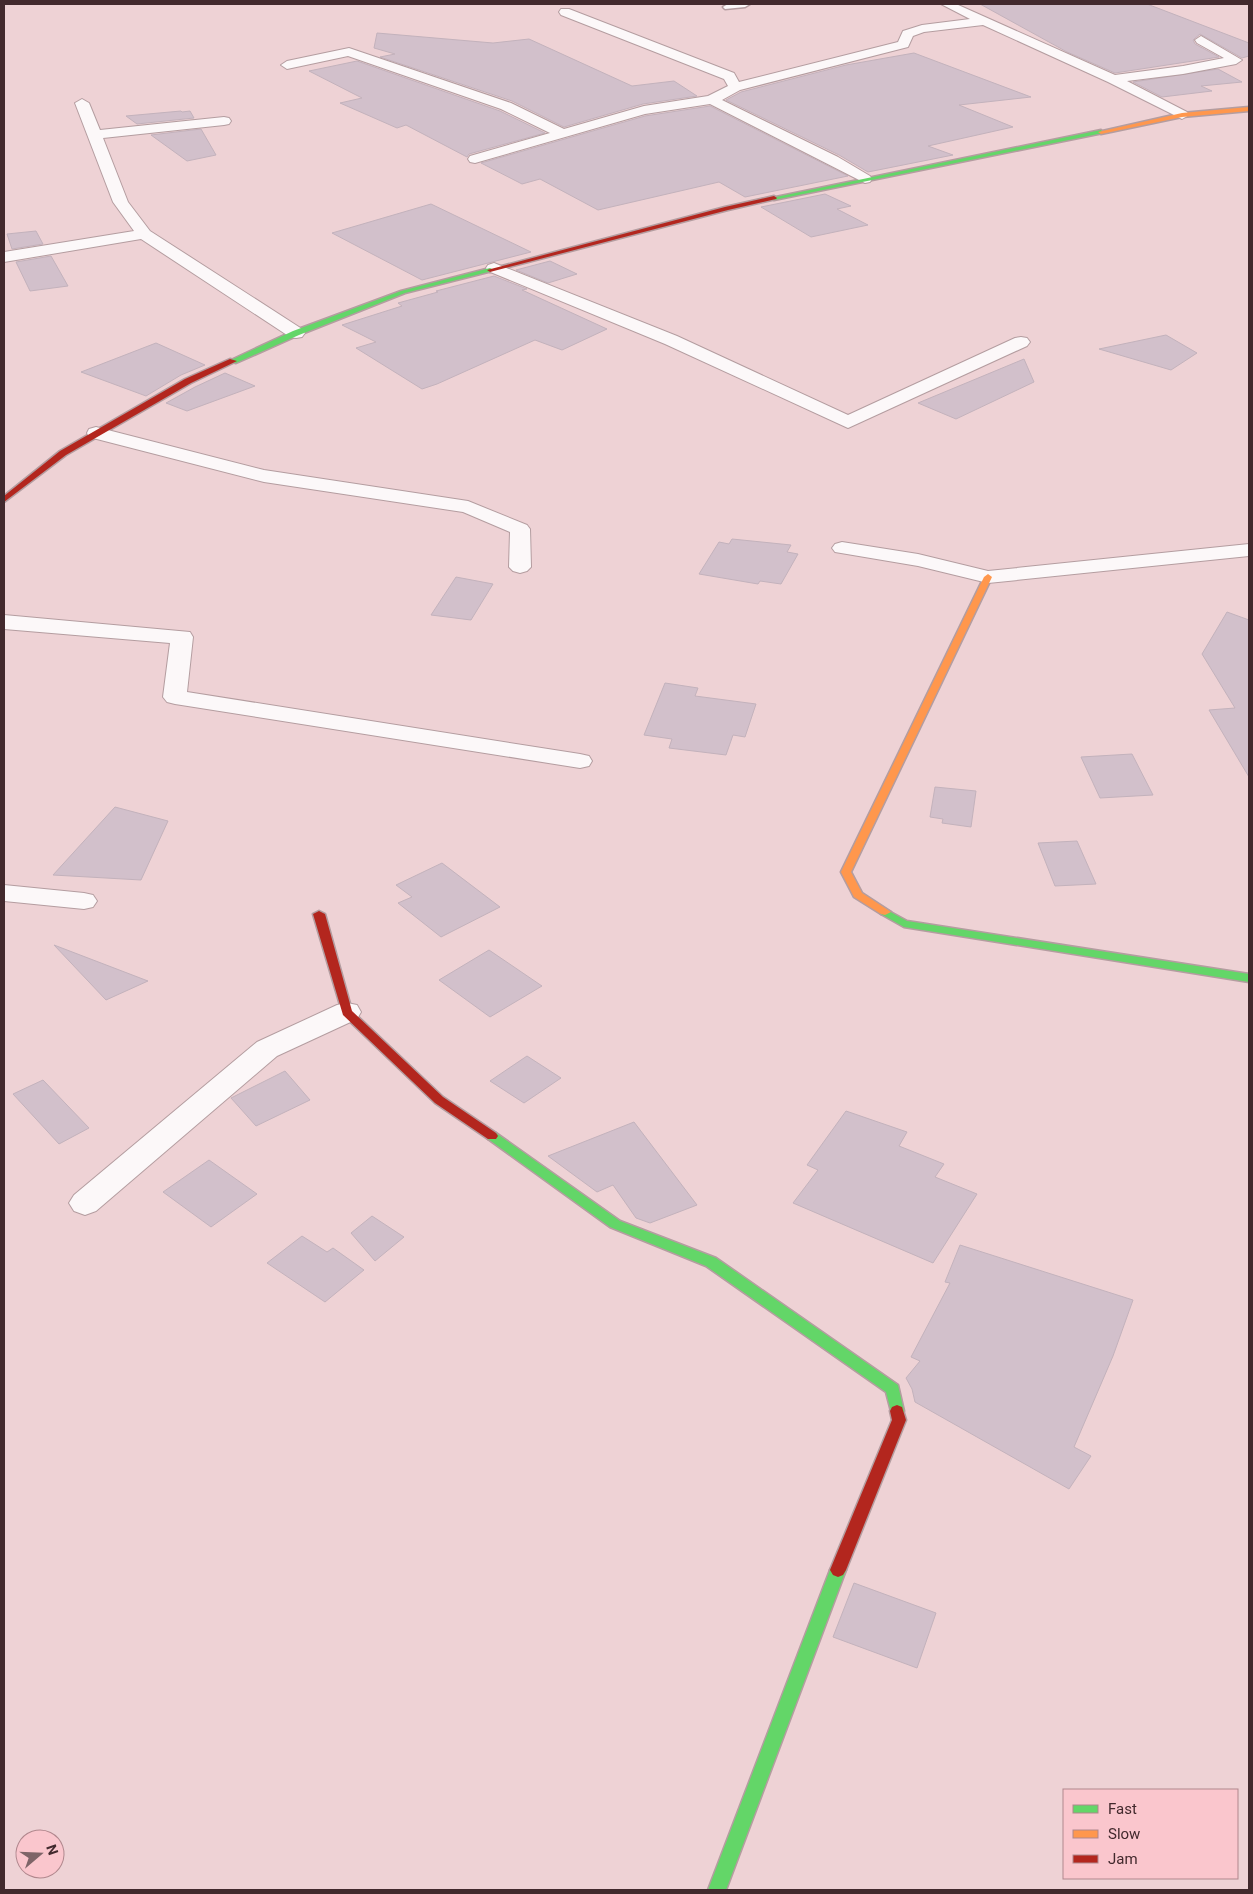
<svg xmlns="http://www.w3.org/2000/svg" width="1253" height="1894" viewBox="0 0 1253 1894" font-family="Roboto,sans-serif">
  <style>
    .building { fill: #d2c0cb; stroke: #c3b2bc }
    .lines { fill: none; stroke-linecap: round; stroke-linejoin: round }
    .lane-casing { stroke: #b49da0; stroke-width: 3 }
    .street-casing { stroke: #b49da0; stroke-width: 2 }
    .fast-casing { stroke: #b49da0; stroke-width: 3 }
    .slow-casing { stroke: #b49da0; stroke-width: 3 }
    .jam-casing { stroke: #b49da0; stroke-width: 3 }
    .lane { fill: #fcf8f9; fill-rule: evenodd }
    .street { fill: #fcf8f9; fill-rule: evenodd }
    .fast { fill: #63d668; fill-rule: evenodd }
    .slow { fill: #ff974d; fill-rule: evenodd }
    .jam { fill: #b3261e; fill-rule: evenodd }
  </style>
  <rect width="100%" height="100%" fill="#eed2d5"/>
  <g class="building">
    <path d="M980 4H1147L1249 43V56L1242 58 1200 34 1193 40 1195 44 1219 57 1115 73 1067 52Z"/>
    <path d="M377 33 493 43 529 39 632 86 674 81 697 96 643 104 564 127 512 101 380 57 395 54 374 48Z"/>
    <path d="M914 53 1031 97 959 105 1013 127 928 146 953 155 868 172 839 155 726 100 741 92 846 65Z"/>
    <path d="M357 61 500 111 545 133 469 154 467 157 406 125 397 128 340 103 362 98 309 71Z"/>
    <path d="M1218 69 1242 82 1201 86 1212 91 1162 97 1133 82Z"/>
    <path d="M710 106 848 176 745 197 719 182 598 210 540 179 522 184 481 163 645 116Z"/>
    <path d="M181 111 182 112 190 111 194 118 137 124 126 116Z"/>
    <path d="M201 129 216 155 187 161 151 135Z"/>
    <path d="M825 194 851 206 837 209 868 225 811 237 761 207Z"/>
    <path d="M431 204 531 252 422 280 332 233Z"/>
    <path d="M36 231 43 244 12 249 7 234Z"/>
    <path d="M51 256 68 286 30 291 16 262Z"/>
    <path d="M550 261 577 274 548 283 516 270Z"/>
    <path d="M494 276 527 289 522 290 607 329 562 350 535 340 437 384 422 389 356 348 376 342 342 325 402 306 398 303 438 292 436 291Z"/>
    <path d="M1166 335 1197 353 1171 370 1099 349Z"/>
    <path d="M156 343 205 365 181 375 146 396 81 372Z"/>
    <path d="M1024 359 1034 382 956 419 918 403Z"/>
    <path d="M225 373 255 386 187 411 166 403 195 387Z"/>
    <path d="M732 539 791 545 787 552 798 554 781 584 760 581 758 584 699 574 719 542 729 544Z"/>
    <path d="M456 577 493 584 471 620 431 615Z"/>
    <path d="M1227 612 1249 620V777L1209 710 1235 708 1202 654Z"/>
    <path d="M665 683 698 688 695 696 756 704 745 737 733 735 726 755 669 748 672 739 644 735Z"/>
    <path d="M1132 754 1153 795 1100 798 1081 757Z"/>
    <path d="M935 787 976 791 971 827 942 823 943 819 930 817Z"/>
    <path d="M115 807 168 821 141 880 53 875Z"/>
    <path d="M1077 841 1096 884 1055 886 1038 843Z"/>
    <path d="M442 863 500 907 441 937 398 903 412 897 396 885Z"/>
    <path d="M54 945 148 981 106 1000Z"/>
    <path d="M489 950 542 986 490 1017 439 980Z"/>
    <path d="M527 1056 561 1078 524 1103 490 1081Z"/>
    <path d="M285 1071 310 1100 256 1126 231 1098Z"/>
    <path d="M43 1080 89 1128 59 1144 13 1094Z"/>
    <path d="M846 1111 907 1132 899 1146 944 1164 935 1177 977 1194 933 1263 793 1203 818 1170 807 1165Z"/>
    <path d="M634 1122 697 1205 650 1223 636 1218 613 1185 597 1192 548 1156Z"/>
    <path d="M209 1160 257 1194 211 1227 163 1192Z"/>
    <path d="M372 1216 404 1237 375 1261 351 1233Z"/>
    <path d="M302 1236 327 1252 333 1248 364 1270 325 1302 267 1263Z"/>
    <path d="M960 1245 1133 1300 1113 1356 1074 1447 1091 1456 1069 1489 915 1402 912 1389 906 1378 920 1361 911 1357 950 1283 945 1282Z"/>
    <path d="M854 1583 936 1613 917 1668 833 1637Z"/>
  </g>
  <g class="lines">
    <defs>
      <path id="lane" d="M728 4H750L745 7 725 9 723 7Z"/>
      <g id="street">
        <path d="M941 4H956L1115 75 1183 66 1224 58 1197 43 1195 40 1201 36 1242 60 1236 64 1183 74 1127 81 1187 112 1189 115 1182 119 1108 82 983 25 924 32 913 36 908 47 740 90 722 100 838 157 870 176 872 179 870 182 865 183 710 104 645 114 475 163 470 162 468 159 470 156 550 133 501 109 348 56 287 69 281 65 287 61 349 48 511 103 564 129 644 106 708 96 728 86 724 79 561 15 559 12 561 9H569L734 73 739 82 898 42 903 31 922 25 970 19Z"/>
        <path d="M82 99 89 103 100 130 224 117 229 118 231 121 229 124 224 125 103 138 128 202 150 231 302 329 305 333 302 337 296 338 290 337 141 239 4 262V252L134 231 113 202 75 103Z"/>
        <path d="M494 263 677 336 848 415 1015 338 1021 337 1027 338 1030 342 1027 346 848 428 665 344 488 271 486 268 488 265Z"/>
        <path d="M96 427 264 470 468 501 527 525 530 529 531 567 527 571 520 573 513 571 509 567 510 532 463 512 264 482 89 437 87 433 89 429Z"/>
        <path d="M842 542 918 554 988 571 1249 544V556L988 583 918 566 835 552 832 548 835 544Z"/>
        <path d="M4 615 190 632 193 637 187 692 580 754 589 756 592 761 589 766 580 768 175 704 167 702 163 697 170 643 4 629Z"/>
        <path d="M4 885 84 893 93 895 97 901 93 907 84 909 4 901Z"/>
        <path d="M347 1003 357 1005 361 1012 357 1019 277 1056 96 1211 85 1215 74 1211 69 1203 74 1195 257 1042 337 1005Z"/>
      </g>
      <g id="fast">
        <path d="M1101 130 1103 133 774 200 771 198Z"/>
        <path d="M490 268 492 269V271L405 293 299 335 236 363 229 361 293 331 401 291Z"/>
        <path d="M885 909 907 921 1249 974V982L904 927 881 914 879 912Z"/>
        <path d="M492 1132 496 1133 620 1221 716 1258 898 1385 904 1411 902 1415 897 1417 892 1415 886 1392 706 1266 610 1227 488 1139 486 1136 488 1133Z"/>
        <path d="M838 1563 843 1565 846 1570 726 1890H708L830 1570 833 1565Z"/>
      </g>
      <g id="slow">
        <path d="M1249 107V111L1182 117 1101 134 1098 132 1182 113Z"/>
        <path d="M988 574 992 577 851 872 862 893 891 912 885 915 881 914 854 897 841 872 984 577Z"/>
      </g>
      <g id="jam">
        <path d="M774 196 777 198 776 199 728 210 490 272 487 270 725 207Z"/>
        <path d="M230 359 237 361 191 383 66 455 4 502V496L60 451 185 379Z"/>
        <path d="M319 911 325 914 352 1011 443 1097 496 1133 498 1136 496 1139H488L435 1103 343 1015 313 914Z"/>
        <path d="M897 1405 902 1407 906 1420 846 1570 843 1575 838 1577 833 1575 830 1570 892 1420 890 1411 892 1407Z"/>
      </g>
    </defs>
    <use href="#lane" class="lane-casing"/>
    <use href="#street" class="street-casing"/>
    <use href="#fast" class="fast-casing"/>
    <use href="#slow" class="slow-casing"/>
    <use href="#jam" class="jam-casing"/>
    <use href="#lane" class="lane"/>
    <use href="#street" class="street"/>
    <use href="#fast" class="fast"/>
    <use href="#slow" class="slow"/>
    <use href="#jam" class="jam"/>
  </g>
  <rect width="1253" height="1894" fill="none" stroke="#42292d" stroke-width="10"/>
  <rect x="1063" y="1789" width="175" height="90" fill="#fac6cd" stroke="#b0878d"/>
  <rect x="1073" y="1805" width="25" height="8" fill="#63d668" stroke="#b0878d"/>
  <text x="1108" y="1814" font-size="15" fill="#42292d">Fast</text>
  <rect x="1073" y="1830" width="25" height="8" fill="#ff974d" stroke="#b0878d"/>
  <text x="1108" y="1839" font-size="15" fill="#42292d">Slow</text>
  <rect x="1073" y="1855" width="25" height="8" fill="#b3261e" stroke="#b0878d"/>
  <text x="1108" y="1864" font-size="15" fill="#42292d">Jam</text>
  <g transform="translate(40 1854) rotate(71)"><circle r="24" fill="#fac6cd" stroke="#b0878d"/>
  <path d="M0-4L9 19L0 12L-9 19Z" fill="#7e6468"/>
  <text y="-8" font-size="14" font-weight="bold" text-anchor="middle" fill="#42292d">N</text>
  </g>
</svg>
